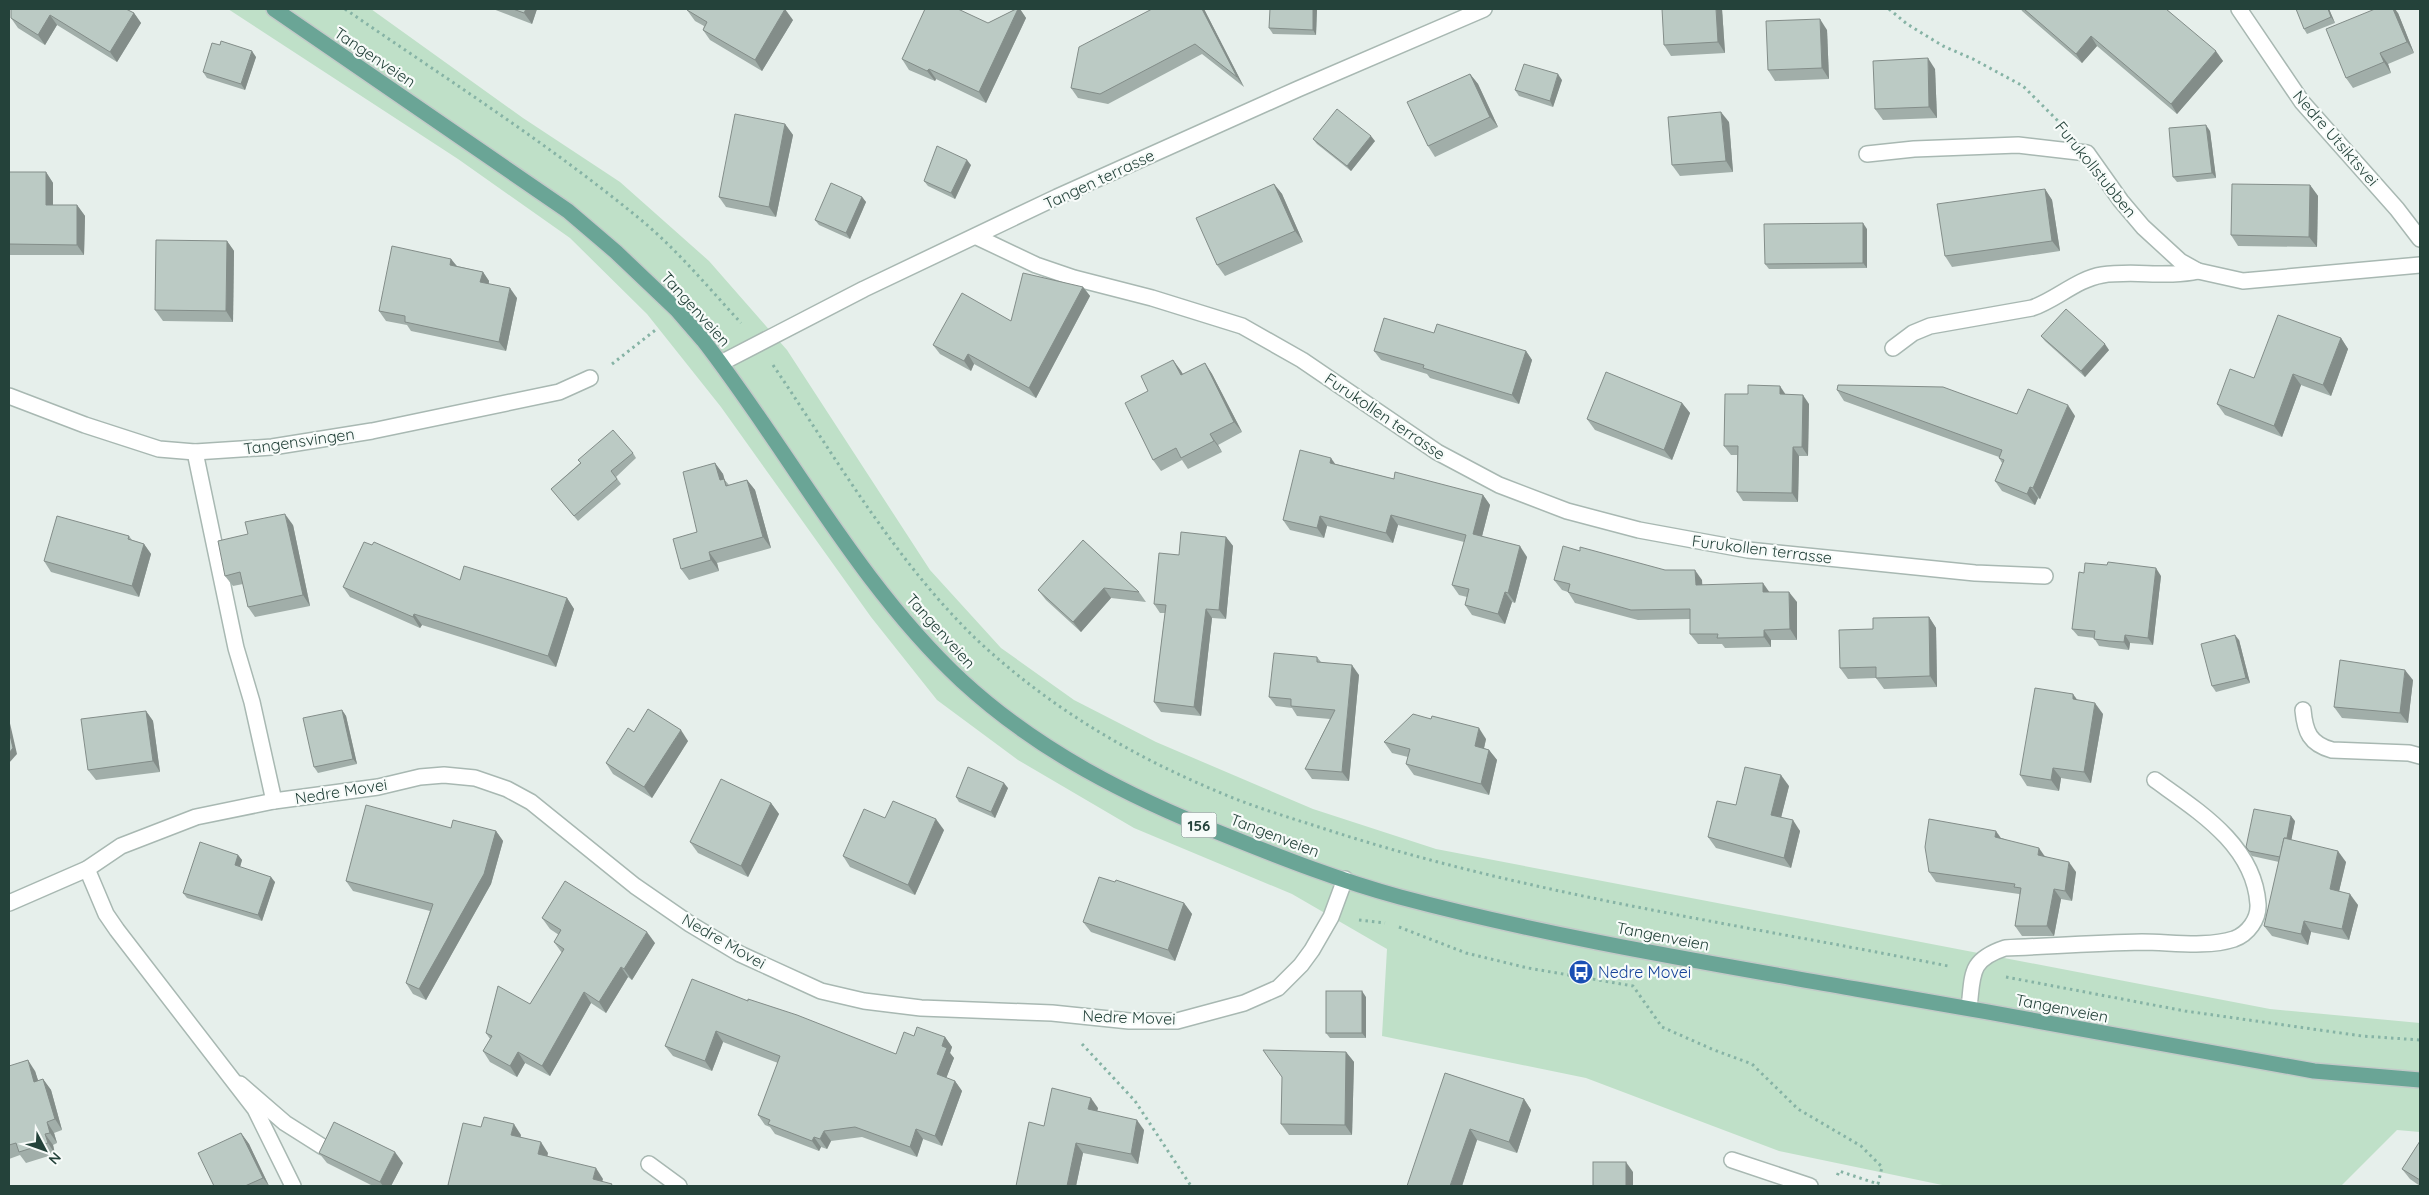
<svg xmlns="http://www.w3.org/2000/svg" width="2429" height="1195" viewBox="0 0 2429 1195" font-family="Quicksand,sans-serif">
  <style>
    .green { fill: #bfe0c8 }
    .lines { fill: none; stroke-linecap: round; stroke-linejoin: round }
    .service-casing { stroke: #a8b8b2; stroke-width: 18 }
    .minor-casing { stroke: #a8b8b2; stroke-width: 18 }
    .primary-casing { stroke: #c2cac8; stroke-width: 18 }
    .path { stroke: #86b3a5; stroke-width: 3; stroke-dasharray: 2.5 4; stroke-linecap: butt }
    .service { stroke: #fff; stroke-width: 15 }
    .minor { stroke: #fff; stroke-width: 15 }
    .primary { stroke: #6aa596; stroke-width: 15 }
    .wall { fill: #a1aea9 }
    .shaded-wall { fill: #838d89 }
    .building { fill: #bbcac4; stroke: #838d89 }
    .labels { text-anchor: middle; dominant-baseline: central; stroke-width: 4.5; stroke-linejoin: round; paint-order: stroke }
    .shield { fill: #f7fbf9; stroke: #637a73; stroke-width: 1 }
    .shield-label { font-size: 15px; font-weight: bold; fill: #24423a }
    .street-label { font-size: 16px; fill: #24423a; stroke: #f7fbf9 }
    .transit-label { font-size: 16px; fill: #164399; stroke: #f7fbf9; text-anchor: start }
  </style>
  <rect width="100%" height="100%" fill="#e6efeb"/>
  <path class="green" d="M228 9H371L523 118 620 182 709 261 787 350 930 570 1001 648 1074 700 1156 742 1313 809 1436 849 2270 1009 2420 1023V1132L2397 1130 2341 1186H1947L1779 1151 1586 1078 1382 1036 1387 949 1292 894 1134 828 1018 760 937 700 871 617 721 407 647 314 570 238 458 159Z"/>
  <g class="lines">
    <defs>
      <g id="service">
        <path d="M1893 348 1913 333 1930 326 2032 308C2056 300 2077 279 2102 275 2134 270 2167 278 2198 271"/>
        <path d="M2303 710C2305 732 2310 744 2332 750L2409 753 2420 756"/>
        <path d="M1969 1008C1973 974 1969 960 2005 948 2051 946 2097 943 2142 942 2171 942 2206 948 2234 939 2248 934 2259 919 2258 904 2254 845 2198 811 2155 780"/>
        <path d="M240 1084 285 1123 323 1147"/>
        <path d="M649 1164 679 1186"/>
      </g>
      <g id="minor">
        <path d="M2239 9 2302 102 2397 209 2420 239"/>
        <path d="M1867 154 1914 149 2018 145 2087 153 2121 201 2143 227 2180 261 2198 271 2243 281 2420 265"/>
        <path d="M977 237 1036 265 1074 278 1152 298 1242 326 1302 360 1437 452 1499 485 1567 511 1639 530 1748 550 1975 573 2045 576"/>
        <path d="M721 363 864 289 1057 197 1298 89 1484 9"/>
        <path d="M9 396 85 425 159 449 195 452 272 447 372 431 559 392 590 378"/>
        <path d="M195 452 236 648 252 702 274 801"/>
        <path d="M87 869 106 914 117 930 255 1109 293 1186"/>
        <path d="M9 903 87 869 121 846 196 817 274 801 378 787 420 777 444 775 475 778 507 789 531 802 635 886 690 924 740 954 821 991 864 1001 921 1008 1052 1013 1129 1021H1177L1244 1003 1278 988 1301 965 1312 950 1331 917 1345 879"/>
        <path d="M1732 1160 1810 1186"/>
      </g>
      <path id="primary" d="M274 9 568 211 616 252 677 310 703 340C790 452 857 583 962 681 1038 751 1129 797 1225 835 1282 858 1341 881 1400 897 1550 937 1704 962 1856 989 2009 1015 2162 1044 2314 1071L2420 1080"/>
    </defs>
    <use href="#service" class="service-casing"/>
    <use href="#minor" class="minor-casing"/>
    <use href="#primary" class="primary-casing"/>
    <g class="path">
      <path d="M345 9C442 76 543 140 635 215 674 246 707 286 741 323"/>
      <path d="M1889 9 1907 24 1943 46 1973 59 2023 86 2060 123"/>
      <path d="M612 364 658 328"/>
      <path d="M773 365C836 458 894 559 975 638 1045 704 1126 753 1214 790 1250 806 1288 817 1325 829 1528 895 1739 924 1948 966"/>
      <path d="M1359 920 1385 923"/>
      <path d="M1399 927 1466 953 1528 968 1633 986 1662 1027 1714 1050 1752 1064 1798 1109 1861 1146 1882 1167 1878 1184 1839 1171 1836 1179"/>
      <path d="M2006 977 2185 1011 2362 1036 2420 1040"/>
      <path d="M1082 1044 1135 1101 1191 1186"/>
    </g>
    <use href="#service" class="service"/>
    <use href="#minor" class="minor"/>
    <use href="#primary" class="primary"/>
  </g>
  <g class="wall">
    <path d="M11 9 134 13 141 23 117 62 57 25 45 45 18 28 11 18Z"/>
    <path d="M493 9H537L532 24Z"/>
    <path d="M1016 9H1020L1026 18 986 103 936 79 935 81 909 70 902 59 988 23Z"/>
    <path d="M1204 9 1244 87 1202 54 1108 104 1078 98 1071 88Z"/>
    <path d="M1317 9 1316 35 1273 34 1269 28Z"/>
    <path d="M1722 9 1725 53 1671 56 1664 45Z"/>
    <path d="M2021 9H2166L2223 61 2177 114 2097 46 2082 63 2022 11Z"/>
    <path d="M2329 9 2335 23 2307 34 2304 29Z"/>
    <path d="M687 10 793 20 762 71 710 40 703 30 704 26 695 21Z"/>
    <path d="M2398 13 2414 53 2388 64 2391 73 2353 88 2346 78Z"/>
    <path d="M1827 30 1829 79 1775 81 1768 70Z"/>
    <path d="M220 45 256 57 245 90 207 78 203 72Z"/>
    <path d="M1935 69 1937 118 1883 120 1875 109Z"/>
    <path d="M1470 74 1478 84 1498 127 1435 157 1428 146Z"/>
    <path d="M1562 80 1553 107 1519 96 1515 90Z"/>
    <path d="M1729 122 1733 172 1680 176 1672 165Z"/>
    <path d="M785 124 793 135 776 217 726 207 719 197Z"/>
    <path d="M2210 131 2216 178 2177 182 2173 177Z"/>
    <path d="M1313 139 1375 141 1351 171 1317 144Z"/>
    <path d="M971 165 955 199 928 186 924 181Z"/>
    <path d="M9 172H46L53 183V205H77L85 216 84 255H9Z"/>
    <path d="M1274 184 1282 194 1303 242 1225 276 1217 265Z"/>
    <path d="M2310 185 2318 196 2317 247 2238 246 2231 235Z"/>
    <path d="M2045 189 2052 200 2060 251 1952 267 1945 256Z"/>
    <path d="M862 197 866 202 850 239 819 225 815 220Z"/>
    <path d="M1867 229V268L1769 269 1765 264Z"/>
    <path d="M227 241 234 251 233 322 163 321 155 310Z"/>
    <path d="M451 259 457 266 483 272 489 281V284L517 298 506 351 411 331 407 325 386 321 379 311Z"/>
    <path d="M1083 287 1090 296 1036 398 974 364 971 371 940 354 933 345 1011 321Z"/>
    <path d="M1434 333 1526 351 1532 360 1519 404 1430 378 1427 374 1381 360 1374 351Z"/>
    <path d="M2041 336 2109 350 2085 377 2045 341Z"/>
    <path d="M2341 338 2348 349 2331 396 2301 385 2282 437 2225 415 2217 404 2254 378Z"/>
    <path d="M1173 360 1183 374 1205 363 1212 374 1242 432 1218 445 1222 452 1188 469 1182 460 1161 471 1153 460 1148 391Z"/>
    <path d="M1837 390 2017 414 2075 416 2040 499 2038 498 2035 505 2002 491 1995 481 2002 463 1999 458V457L1844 401Z"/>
    <path d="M1786 394 1809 404 1808 456H1799L1798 502 1743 501 1737 492V455H1731L1724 446Z"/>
    <path d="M1682 403 1690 413 1672 460 1595 430 1587 419Z"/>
    <path d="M633 453 636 458 616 477 621 484 578 521 551 489 580 463Z"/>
    <path d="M715 463 723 474 724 479 729 485 747 480 755 490 771 548 717 563 719 571 689 580 681 569 697 532Z"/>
    <path d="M1336 464 1394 479 1483 495 1490 505 1482 536 1527 557 1515 603 1512 602 1505 624 1472 615 1465 605 1467 597 1459 595 1452 585 1464 542 1398 525 1393 543 1327 526 1324 538 1290 530 1283 520Z"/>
    <path d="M293 525 310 606 255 617 248 607 243 584 233 586 225 576Z"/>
    <path d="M129 536 132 540 144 544 151 554 139 597 51 572 44 561Z"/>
    <path d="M1226 537 1233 546 1226 619 1212 618 1201 716 1161 712 1154 702 1165 613H1160L1154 604 1179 555Z"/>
    <path d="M1083 540 1139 592 1146 602 1111 598 1081 632 1046 600 1038 590Z"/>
    <path d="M1580 551 1702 580V585L1769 592 1797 602V640H1771V647L1725 648 1722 644H1698L1690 634V619L1638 620 1575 603 1568 592 1562 590 1554 580Z"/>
    <path d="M2161 576 2153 645 2130 643 2129 650 2099 646 2094 638 2078 636 2072 629Z"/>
    <path d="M460 580 567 598 574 609 556 667 422 625 420 628 350 597 343 587Z"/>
    <path d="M1929 617 1936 628 1937 687 1884 689 1876 678 1848 679 1840 668 1873 629Z"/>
    <path d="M2239 640 2250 683 2216 692 2212 686Z"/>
    <path d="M1317 657 1321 662 1359 675 1349 781 1312 779 1305 769 1330 719 1297 716 1292 708 1276 706 1269 697Z"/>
    <path d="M2413 680 2408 723 2342 718 2334 707Z"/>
    <path d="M2078 700 2103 714 2091 783 2061 778 2059 791 2027 786 2020 775Z"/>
    <path d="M342 710 346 716 357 764 318 773 314 767Z"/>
    <path d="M146 711 153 721 160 772 96 780 88 770Z"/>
    <path d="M634 732 688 741 652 798 613 774 606 763Z"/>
    <path d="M1486 739 1484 748 1489 750 1497 760 1489 795 1414 775 1406 764 1408 757 1392 753 1384 742Z"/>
    <path d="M1789 786 1781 817 1800 831 1791 868 1716 848 1708 837 1736 805Z"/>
    <path d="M1008 788 995 818 959 802 956 797Z"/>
    <path d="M771 803 779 814 748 877 698 853 690 842Z"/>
    <path d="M885 818 944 830 915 895 850 867 843 856Z"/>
    <path d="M2295 821 2291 840 2346 862 2339 891 2358 905 2349 940 2311 932 2308 945 2272 936 2264 926 2279 862 2252 856 2246 847Z"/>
    <path d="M451 828 496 831 503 841 491 884 426 1000 413 994 406 983 430 911 353 891 346 881Z"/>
    <path d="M2002 838 2045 856 2076 872 2072 901 2061 899 2054 936H2022L2015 926 2020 895 2019 894 1936 882 1929 872Z"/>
    <path d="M238 855 242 860 240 867 275 882 262 921 187 898 183 893Z"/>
    <path d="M1184 903 1192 914 1175 961 1091 932 1083 922Z"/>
    <path d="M542 918 655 943 632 980 628 977 606 1013 591 1003 550 1076 525 1063 517 1077 490 1062 483 1051 490 1039 486 1033 530 1004 562 953 554 942 559 935 550 929Z"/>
    <path d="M1366 997V1038H1330L1326 1033Z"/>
    <path d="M748 1001 896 1054 914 1036 945 1037 952 1047 950 1053 954 1058 946 1078 955 1081 962 1091 942 1146 923 1139 917 1157 862 1137 831 1141 827 1149 821 1147 819 1151 775 1134 770 1127 765 1125 758 1115 778 1063 723 1042 712 1071 673 1056 665 1046Z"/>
    <path d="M1346 1052 1354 1062 1352 1135H1289L1281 1124Z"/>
    <path d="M9 1066 35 1071 38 1081 43 1079 51 1090 62 1130 54 1133 57 1143 53 1145 55 1154 26 1163 20 1155 9 1159Z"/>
    <path d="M1445 1073 1524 1099 1531 1110 1517 1153 1477 1140 1462 1186Z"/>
    <path d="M1098 1108 1097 1111 1144 1130 1138 1164 1083 1153 1076 1186H1016L1044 1126Z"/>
    <path d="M241 1133 249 1144 269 1186H214Z"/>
    <path d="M2420 1141V1186L2410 1179 2402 1169Z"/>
    <path d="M319 1153 403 1163 391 1186H373L327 1163Z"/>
  </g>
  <g class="shaded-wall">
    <path d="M526 9H537L532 24 524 13Z"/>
    <path d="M785 9 793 20 762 71 755 60Z"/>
    <path d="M1018 9H1020L1026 18 986 103 979 92Z"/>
    <path d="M1202 9H1204L1244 87 1237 77Z"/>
    <path d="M1313 9H1317L1316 35 1313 30Z"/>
    <path d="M1716 9H1722L1725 53 1718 42Z"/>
    <path d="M2328 9H2329L2335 23 2331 17Z"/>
    <path d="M2393 9H2395L2398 13 2414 53 2407 42Z"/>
    <path d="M134 13 141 23 117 62 110 52Z"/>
    <path d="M50 15 57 25 45 45 38 35Z"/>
    <path d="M1820 19 1827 30 1829 79 1822 68Z"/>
    <path d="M2091 36 2097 46 2082 63 2076 54Z"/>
    <path d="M252 51 256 57 245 90 241 84Z"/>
    <path d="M2216 51 2223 61 2177 114 2171 104Z"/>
    <path d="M2380 53 2388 64 2391 73 2384 62Z"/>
    <path d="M1928 58 1935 69 1937 118 1929 107Z"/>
    <path d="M929 69 936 79 935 81 927 71Z"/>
    <path d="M1470 74 1478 84 1498 127 1490 117Z"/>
    <path d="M1558 74 1562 80 1553 107 1550 101Z"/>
    <path d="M1721 112 1729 122 1733 172 1726 161Z"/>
    <path d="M785 124 793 135 776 217 769 207Z"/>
    <path d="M2206 125 2210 131 2216 178 2212 173Z"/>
    <path d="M1371 136 1375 141 1351 171 1347 166Z"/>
    <path d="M967 160 971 165 955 199 951 193Z"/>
    <path d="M46 172 53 183V216L46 205Z"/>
    <path d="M1274 184 1282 194 1303 242 1295 231Z"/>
    <path d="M2310 185 2318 196 2317 247 2309 237Z"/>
    <path d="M2045 189 2052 200 2060 251 2052 241Z"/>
    <path d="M862 197 866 202 850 239 846 233Z"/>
    <path d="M77 205 85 216 84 255 77 245Z"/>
    <path d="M1863 223 1867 229V268L1863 263Z"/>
    <path d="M227 241 234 251 233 322 226 311Z"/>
    <path d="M451 259 458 268 450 265Z"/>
    <path d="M483 272 489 281 487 292 480 282Z"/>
    <path d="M1083 287 1090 296 1036 398 1029 388Z"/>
    <path d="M510 288 517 298 506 351 499 342Z"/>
    <path d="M2341 338 2348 349 2331 396 2323 385Z"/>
    <path d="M2105 344 2109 350 2085 377 2081 371Z"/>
    <path d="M1526 351 1532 360 1519 404 1512 395Z"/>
    <path d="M968 354 974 364 971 371 964 361Z"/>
    <path d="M1173 360 1181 371 1189 386 1181 375Z"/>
    <path d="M1205 363 1212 374 1242 432 1234 422Z"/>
    <path d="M2293 374 2301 385 2282 437 2274 426Z"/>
    <path d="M1780 386 1786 395 1780 394Z"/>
    <path d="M1803 395 1809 404 1808 456 1802 447Z"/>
    <path d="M1682 403 1690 413 1672 460 1664 450Z"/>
    <path d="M2068 405 2075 416 2040 499 2033 488Z"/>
    <path d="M1210 434 1218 445 1222 452 1214 441Z"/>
    <path d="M1793 447 1799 456 1798 502 1792 493Z"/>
    <path d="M1331 458 1338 468 1330 463Z"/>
    <path d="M715 463 723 474 728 491 720 480Z"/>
    <path d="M747 480 755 490 771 548 763 537Z"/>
    <path d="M2030 487 2038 498 2035 505 2027 494Z"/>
    <path d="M1483 495 1490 505 1480 544 1473 534Z"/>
    <path d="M285 514 293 525 310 606 303 595Z"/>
    <path d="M1391 515 1398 525 1393 543 1386 533Z"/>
    <path d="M1320 516 1327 526 1324 538 1317 528Z"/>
    <path d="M1226 537 1233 546 1226 619 1219 610Z"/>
    <path d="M144 544 151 554 139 597 132 586Z"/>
    <path d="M1520 546 1527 557 1515 603 1508 593Z"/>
    <path d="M709 552 717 563 719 571 711 560Z"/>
    <path d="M2156 568 2161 576 2153 645 2148 638Z"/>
    <path d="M1695 570 1702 580 1703 595 1696 585Z"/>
    <path d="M1763 583 1770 593 1763 592Z"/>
    <path d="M1104 588 1111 598 1081 632 1073 622Z"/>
    <path d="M1505 592 1512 602 1505 624 1498 614Z"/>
    <path d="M1789 592 1797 602V640L1790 629Z"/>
    <path d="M567 598 574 609 556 667 548 656Z"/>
    <path d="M1206 609 1212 618 1201 716 1194 707Z"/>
    <path d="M414 614 422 625 420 628 413 617Z"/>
    <path d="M1929 617 1936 628 1937 687 1930 676Z"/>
    <path d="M1764 630 1771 640V647L1764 637Z"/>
    <path d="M2125 635 2130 643 2129 650 2124 642Z"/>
    <path d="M2235 635 2239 640 2250 683 2246 678Z"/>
    <path d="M1352 665 1359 675 1349 781 1342 772Z"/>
    <path d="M2405 670 2413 680 2408 723 2400 713Z"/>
    <path d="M2073 694 2081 705 2073 699Z"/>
    <path d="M2095 703 2103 714 2091 783 2084 772Z"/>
    <path d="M342 710 346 716 357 764 353 759Z"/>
    <path d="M146 711 153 721 160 772 153 761Z"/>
    <path d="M9 719 17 754 9 763Z"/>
    <path d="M1479 728 1486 739 1482 757 1475 746Z"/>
    <path d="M681 730 688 741 652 798 644 787Z"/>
    <path d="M1489 750 1497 760 1489 795 1481 784Z"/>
    <path d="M2053 768 2061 778 2059 791 2051 780Z"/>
    <path d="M1781 775 1789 786 1779 826 1771 815Z"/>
    <path d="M1004 783 1008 788 995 818 991 812Z"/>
    <path d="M771 803 779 814 748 877 741 866Z"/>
    <path d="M2291 816 2295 821 2287 863 2283 858Z"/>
    <path d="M936 819 944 830 915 895 908 885Z"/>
    <path d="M1793 820 1800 831 1791 868 1784 858Z"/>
    <path d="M496 831 503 841 491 884 426 1000 419 989Z"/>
    <path d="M1996 831 2003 841 1995 837Z"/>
    <path d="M2039 848 2046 858 2038 855Z"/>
    <path d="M2338 851 2346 862 2337 900 2330 889Z"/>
    <path d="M238 855 242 860 239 870 235 865Z"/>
    <path d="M2069 862 2076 872 2072 901 2065 891Z"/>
    <path d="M271 877 275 882 262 921 258 915Z"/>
    <path d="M2054 889 2061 899 2054 936 2047 926Z"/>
    <path d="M2350 894 2358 905 2349 940 2342 929Z"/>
    <path d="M1184 903 1192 914 1175 961 1168 950Z"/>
    <path d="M2304 921 2311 932 2308 945 2301 934Z"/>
    <path d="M647 932 655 943 632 980 624 969Z"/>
    <path d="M621 967 628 977 606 1013 599 1002Z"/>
    <path d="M1362 991 1366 997V1038L1362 1033Z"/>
    <path d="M584 992 591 1003 550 1076 542 1066Z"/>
    <path d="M716 1031 723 1042 712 1071 705 1061Z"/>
    <path d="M945 1037 952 1047 950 1053 954 1058 944 1084 937 1074 942 1046Z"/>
    <path d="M518 1052 525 1063 517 1077 510 1066Z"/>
    <path d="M1346 1052 1354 1062 1352 1135 1345 1125Z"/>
    <path d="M28 1060 35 1071 42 1092 34 1082Z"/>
    <path d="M43 1079 51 1090 62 1130 55 1119Z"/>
    <path d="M955 1081 962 1091 942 1146 935 1136Z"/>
    <path d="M1091 1098 1098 1108 1095 1119 1088 1109Z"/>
    <path d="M1524 1099 1531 1110 1517 1153 1509 1142Z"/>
    <path d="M1137 1120 1144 1130 1138 1164 1131 1154Z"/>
    <path d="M47 1122 54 1133 57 1143 50 1133Z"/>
    <path d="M514 1124 521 1135 519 1146 511 1135Z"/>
    <path d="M916 1129 923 1139 917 1157 910 1147Z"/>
    <path d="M1470 1129 1477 1140 1462 1186H1450Z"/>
    <path d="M824 1131 831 1141 827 1149 820 1139Z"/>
    <path d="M241 1133 249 1144 269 1186 263 1178Z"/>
    <path d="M45 1134 53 1145 55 1154 48 1143Z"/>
    <path d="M814 1137 821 1147 819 1151 812 1141Z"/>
    <path d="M541 1142 548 1153 546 1165 538 1154Z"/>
    <path d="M1076 1143 1083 1153 1076 1186H1067Z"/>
    <path d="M395 1152 403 1163 391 1186H383L380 1182Z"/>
    <path d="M1626 1162 1633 1172V1186H1626Z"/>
    <path d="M596 1168 603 1179 601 1186 593 1179Z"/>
  </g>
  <g class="building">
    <path d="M11 9H126L134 13 110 52 50 15 38 35 11 18Z"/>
    <path d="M513 9H526L524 13Z"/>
    <path d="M688 9H785L755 60 703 30 707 22 687 10Z"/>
    <path d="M925 9H958L988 23 1016 9H1018L979 92 929 69 927 71 902 59Z"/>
    <path d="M1152 9H1202L1237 77 1195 44 1100 94 1071 88 1079 47Z"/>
    <path d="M1270 9H1313V30L1269 28Z"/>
    <path d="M1662 9H1716L1718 42 1664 45Z"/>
    <path d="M2024 9H2166L2216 51 2171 104 2091 36 2076 54Z"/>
    <path d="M2296 9H2328L2331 17 2304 29Z"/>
    <path d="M2375 9H2393L2407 42 2380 53 2384 62 2346 78 2326 29Z"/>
    <path d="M1820 19 1822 68 1768 70 1766 21Z"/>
    <path d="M221 41 252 51 241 84 203 72 212 43 220 45Z"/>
    <path d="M1928 58 1929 107 1875 109 1873 61Z"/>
    <path d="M1524 64 1558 74 1550 101 1515 90Z"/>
    <path d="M1470 74 1490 117 1428 146 1407 102Z"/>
    <path d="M1337 109 1371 136 1347 166 1313 139Z"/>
    <path d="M1721 112 1726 161 1672 165 1668 117Z"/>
    <path d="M735 114 785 124 769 207 719 197Z"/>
    <path d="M2206 125 2212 173 2173 177 2169 128Z"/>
    <path d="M937 146 967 160 951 193 924 181Z"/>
    <path d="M9 172H46V205H77V245L9 244Z"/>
    <path d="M831 183 862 197 846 233 815 220Z"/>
    <path d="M1274 184 1295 231 1217 265 1196 218Z"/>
    <path d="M2232 184 2310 185 2309 237 2231 235Z"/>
    <path d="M2045 189 2052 241 1945 256 1937 204Z"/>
    <path d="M1863 223V263L1765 264 1764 224Z"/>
    <path d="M156 240 227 241 226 311 155 310Z"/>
    <path d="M392 246 451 259 450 265 483 272 480 282 510 288 499 342 405 322V316L379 311Z"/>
    <path d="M1023 273 1083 287 1029 388 968 354 964 361 933 345 962 293 1011 321Z"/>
    <path d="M2066 309 2105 344 2081 371 2041 336Z"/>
    <path d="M2278 315 2341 338 2323 385 2293 374 2274 426 2217 404 2230 369 2254 378Z"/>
    <path d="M1384 318 1434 333 1437 324 1526 351 1512 395 1423 368 1424 365 1374 351Z"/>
    <path d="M1173 360 1181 375 1205 363 1234 422 1210 434 1214 441 1181 458 1176 448 1153 460 1125 403 1148 391 1141 376Z"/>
    <path d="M1606 372 1682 403 1664 450 1587 419Z"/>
    <path d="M1748 385 1780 386V394L1803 395 1802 447H1793L1792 493 1737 492 1738 446H1724L1725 394H1748Z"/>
    <path d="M1838 385 1943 387 2017 414 2028 389 2068 405 2033 488 2030 487 2027 494 1995 481 2004 460 1999 458 2002 450 1837 390Z"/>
    <path d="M613 430 633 453 611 471 617 479 574 516 551 489 581 463 578 460Z"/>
    <path d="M1300 450 1331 458 1330 463 1394 479 1395 472 1483 495 1473 534 1520 546 1508 593 1505 592 1498 614 1465 605 1469 589 1452 585 1466 535 1391 515 1386 533 1320 516 1317 528 1283 520Z"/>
    <path d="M715 463 720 480 724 479 726 486 747 480 763 537 709 552 711 560 681 569 673 539 697 532 683 472Z"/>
    <path d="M285 514 303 595 248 607 240 572 225 576 218 541 248 534 245 522Z"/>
    <path d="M57 516 129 536 128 539 144 544 132 586 44 561Z"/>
    <path d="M1181 532 1226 537 1219 610 1206 609 1194 707 1154 702 1166 605 1154 604 1159 553 1179 555Z"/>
    <path d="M1083 540 1139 592 1104 588 1073 622 1038 590Z"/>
    <path d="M364 542 372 545 374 542 460 580 464 566 567 598 548 656 414 614 413 617 343 587Z"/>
    <path d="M1563 546 1580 551V547L1665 570H1695L1696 585 1763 583V592H1789L1790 629 1764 630V637L1717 638 1718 634H1690V609L1631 610 1568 592 1570 584 1554 580Z"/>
    <path d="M2108 562 2156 568 2148 638 2125 635 2124 642 2109 641 2094 639 2095 631 2072 629 2079 572 2084 573 2085 563 2107 565Z"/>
    <path d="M1929 617 1930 676 1876 678V667L1840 668 1839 630 1873 629V618Z"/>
    <path d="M2235 635 2246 678 2212 686 2201 644Z"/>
    <path d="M1274 653 1317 657V662L1352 665 1342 772 1305 769 1335 710 1291 706V699L1269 697Z"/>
    <path d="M2340 660 2405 670 2400 713 2334 707Z"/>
    <path d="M2035 688 2073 694V699L2095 703 2084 772 2053 768 2051 780 2020 775Z"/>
    <path d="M648 709 681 730 644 787 606 763 628 728 634 732Z"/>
    <path d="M342 710 353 759 314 767 303 718Z"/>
    <path d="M146 711 153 761 88 770 81 719Z"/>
    <path d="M1413 714 1431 719 1432 716 1479 728 1475 746 1489 750 1481 784 1406 764 1410 749 1384 742Z"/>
    <path d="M9 731 13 748 9 753Z"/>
    <path d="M968 767 1004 783 991 812 956 797Z"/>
    <path d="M1745 767 1781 775 1771 815 1793 820 1784 858 1708 837 1717 801 1736 805Z"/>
    <path d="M721 779 771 803 741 866 690 842Z"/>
    <path d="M893 801 936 819 908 885 843 856 864 809 885 818Z"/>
    <path d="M366 805 451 828 453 820 496 831 484 874 419 989 406 983 433 904 346 881Z"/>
    <path d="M2254 809 2291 816 2287 838H2284L2280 857 2249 851 2246 847Z"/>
    <path d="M1929 819 1996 831 1995 837 2039 848 2038 855 2069 862 2065 891 2054 889 2047 926H2015L2021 888 2014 887 2015 884 1929 872 1925 847Z"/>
    <path d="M2284 838 2338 851 2330 889 2350 894 2342 929 2304 921 2301 934 2264 926Z"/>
    <path d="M200 842 238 855 235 865 271 877 258 915 183 893Z"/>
    <path d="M1099 877 1115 882 1116 880 1184 903 1168 950 1083 922Z"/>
    <path d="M565 881 647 932 624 969 621 967 599 1002 584 992 542 1066 518 1052 510 1066 483 1051 492 1036 486 1033 498 986 530 1004 564 949 554 942 561 930 542 918Z"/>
    <path d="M692 979 748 1001V999L797 1015 896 1054 904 1032 914 1036 917 1027 945 1037 942 1046 947 1048 937 1074 955 1081 935 1136 916 1129 910 1147 855 1127 824 1131 820 1139 814 1137 812 1141 768 1124 770 1120 758 1115 780 1056 716 1031 705 1061 665 1046Z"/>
    <rect x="1326" y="991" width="36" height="42"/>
    <path d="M1263 1050 1346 1052 1345 1125 1281 1124 1282 1077Z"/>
    <path d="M28 1060 34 1082 43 1079 55 1119 47 1122 50 1133 45 1134 48 1143 19 1152 16 1143 9 1145V1066Z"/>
    <path d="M1445 1073 1524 1099 1509 1142 1470 1129 1450 1186H1407Z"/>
    <path d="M1052 1088 1091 1098 1088 1109 1137 1120 1131 1154 1076 1143 1067 1186H1016L1029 1122 1044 1126Z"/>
    <path d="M484 1117 514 1124 511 1135 541 1142 538 1154 596 1168 593 1179 612 1184 611 1186H451L448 1185 463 1123 481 1127Z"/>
    <path d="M334 1122 395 1152 380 1182 319 1153Z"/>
    <path d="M241 1133 263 1178 245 1186H214L198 1153Z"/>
    <path d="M2420 1141V1180L2402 1169Z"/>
    <rect x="1593" y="1162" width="33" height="24"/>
  </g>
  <defs>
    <symbol id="bus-disc" viewBox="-11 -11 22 22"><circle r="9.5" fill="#1a4fb4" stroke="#f7fbf9"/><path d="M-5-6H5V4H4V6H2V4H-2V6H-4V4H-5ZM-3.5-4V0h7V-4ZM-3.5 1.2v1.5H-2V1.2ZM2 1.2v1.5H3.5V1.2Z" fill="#fff"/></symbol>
  </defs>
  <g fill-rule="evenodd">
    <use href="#bus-disc" x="1567" y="958" width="28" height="28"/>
  </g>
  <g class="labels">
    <rect class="shield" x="1181.5" y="812.5" width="35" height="25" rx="4"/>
    <g class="shield-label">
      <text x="1199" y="825">156</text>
    </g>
    <g class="street-label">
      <text transform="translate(375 57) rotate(34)">Tangenveien</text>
      <text transform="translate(2336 138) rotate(49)">Nedre Utsiktsvei</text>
      <text transform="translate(2096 169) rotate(51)">Furukollstubben</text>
      <text transform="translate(1099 179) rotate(-25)">Tangen terrasse</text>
      <text transform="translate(696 309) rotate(48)">Tangenveien</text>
      <text transform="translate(1385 416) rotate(34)">Furukollen terrasse</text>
      <text transform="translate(299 441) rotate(-8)">Tangensvingen</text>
      <text transform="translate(1762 549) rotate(7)">Furukollen terrasse</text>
      <text transform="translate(941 631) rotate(48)">Tangenveien</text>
      <text transform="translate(341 791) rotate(-9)">Nedre Movei</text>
      <text transform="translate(1275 835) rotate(21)">Tangenveien</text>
      <text transform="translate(1663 936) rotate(11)">Tangenveien</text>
      <text transform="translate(724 941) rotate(30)">Nedre Movei</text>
      <text transform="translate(2062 1008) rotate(11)">Tangenveien</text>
      <text transform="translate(1129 1017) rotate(2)">Nedre Movei</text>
    </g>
    <g class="transit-label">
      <text x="1598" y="972">Nedre Movei</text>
    </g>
  </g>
  <rect width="2429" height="1195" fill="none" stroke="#24423a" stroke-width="20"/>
  <g transform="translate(45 1150) rotate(131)" stroke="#f7fbf9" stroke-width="4" paint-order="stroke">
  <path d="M0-4L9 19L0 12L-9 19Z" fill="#24423a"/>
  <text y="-8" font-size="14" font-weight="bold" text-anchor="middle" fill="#24423a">N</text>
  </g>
</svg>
